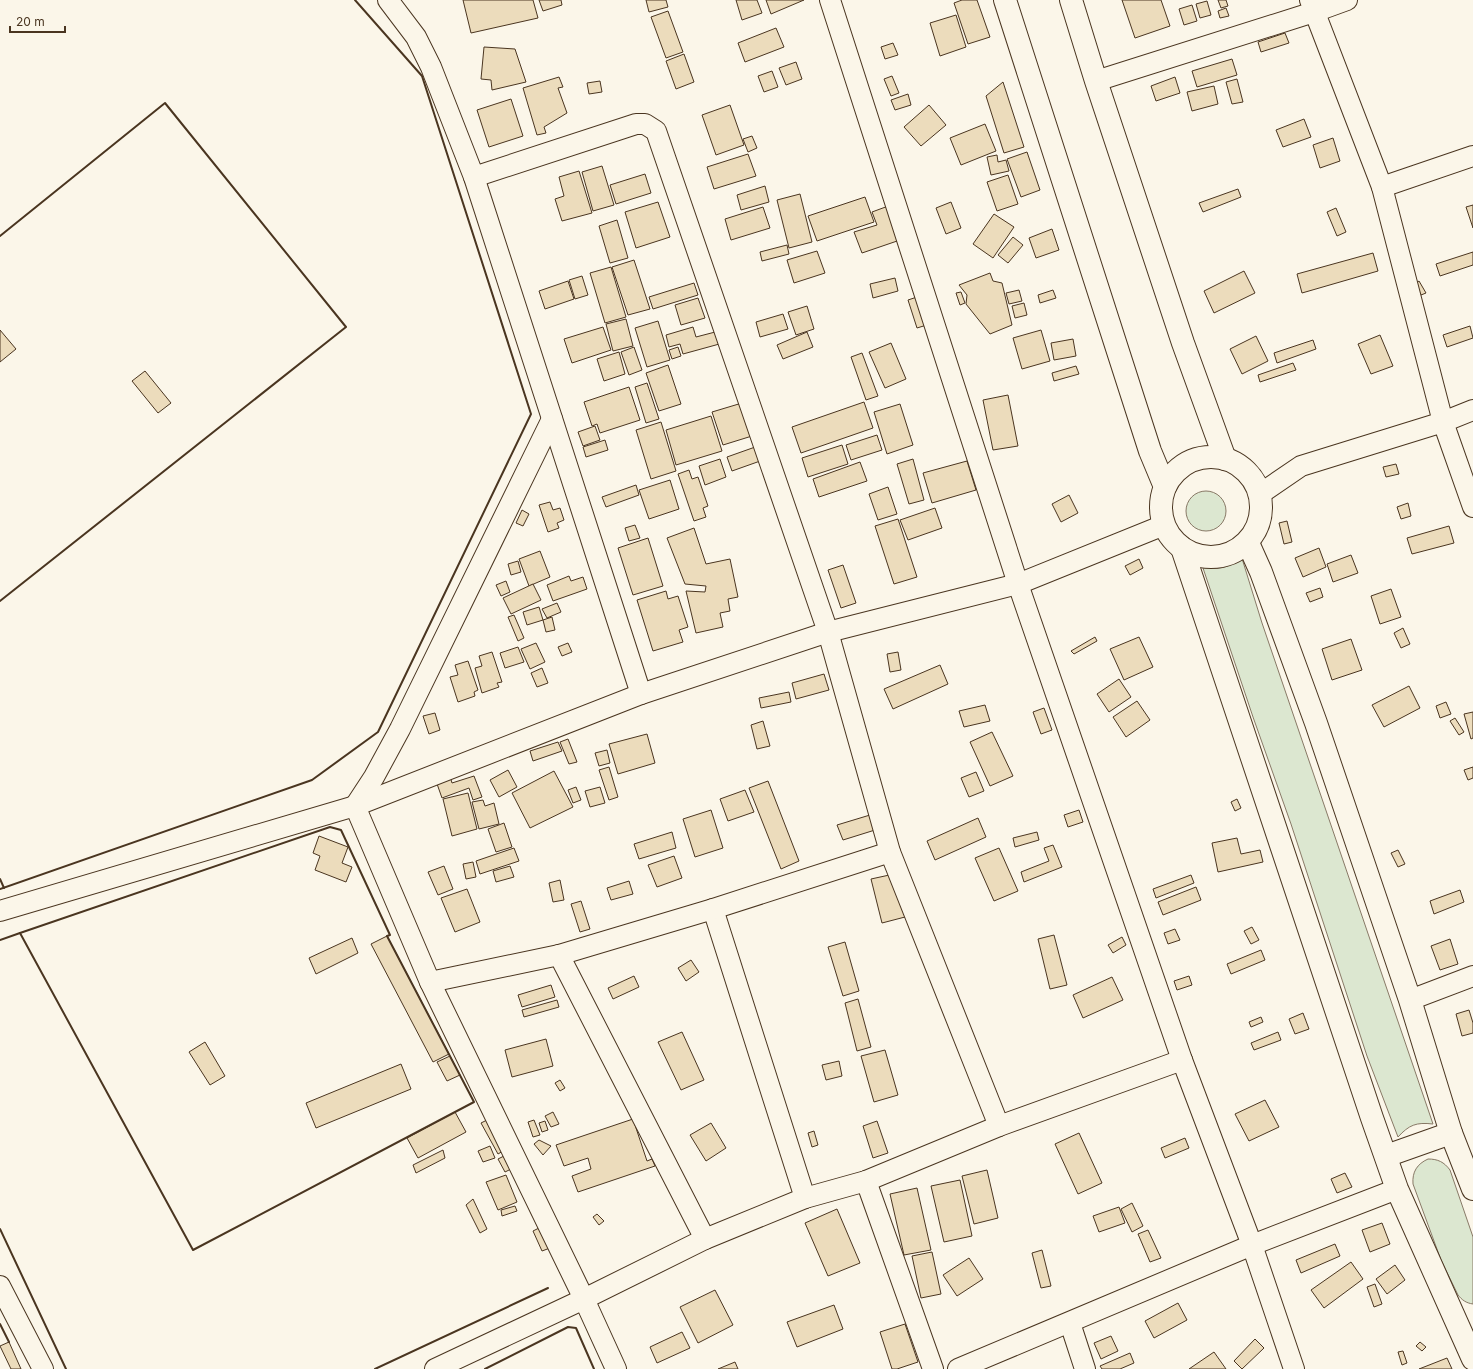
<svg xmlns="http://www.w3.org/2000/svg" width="1473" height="1369" viewBox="0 0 1473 1369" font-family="Inter,sans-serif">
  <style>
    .grass { fill: #dce7d0; stroke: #887966 }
    .building { fill: #ecdcbc; stroke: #4a3520 }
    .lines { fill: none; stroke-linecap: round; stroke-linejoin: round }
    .minor-casing { stroke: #4a3520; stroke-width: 22 }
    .major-casing { stroke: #4a3520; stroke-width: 24 }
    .minor { stroke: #fbf6e9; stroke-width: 20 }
    .major { stroke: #fbf6e9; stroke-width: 22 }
    .wall { stroke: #4a3520; stroke-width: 2 }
  </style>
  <rect width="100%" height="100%" fill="#fbf6e9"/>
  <g class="grass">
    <circle cx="1206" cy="511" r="20"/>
    <path d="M1240 552 1262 623 1433 1124C1416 1122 1409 1125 1398 1137L1367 1056 1291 824 1253 717 1202 565C1219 571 1232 569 1240 552Z"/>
    <path d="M1428 1159C1438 1159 1444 1162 1450 1170L1473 1237V1304C1466 1303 1462 1300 1458 1295L1441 1260 1413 1184C1412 1172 1417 1164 1428 1159Z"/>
  </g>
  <g class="building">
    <path d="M463 0H533L538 18 471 33Z"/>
    <path d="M539 0H561L562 5 543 11Z"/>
    <path d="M646 0H666L668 7 649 12Z"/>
    <path d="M736 0H757L762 13 742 20Z"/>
    <path d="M766 0H804L771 14Z"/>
    <path d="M962 0H977L990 37 968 44 954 3Z"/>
    <path d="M1122 0H1161L1170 26 1135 38Z"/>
    <path d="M1218 0H1226L1228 6 1221 8Z"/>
    <path d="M1207 1 1211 15 1200 18 1196 4Z"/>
    <path d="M1192 5 1197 21 1184 25 1179 9Z"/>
    <path d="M1226 8 1229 16 1220 18 1218 11Z"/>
    <path d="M668 11 683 52 666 58 651 17Z"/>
    <path d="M956 15 966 47 940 56 930 23Z"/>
    <path d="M776 28 784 47 745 62 738 43Z"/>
    <path d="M1285 33 1289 43 1261 52 1258 42Z"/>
    <path d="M893 43 898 55 885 59 881 47Z"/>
    <path d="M484 47 515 49 526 82 492 90 491 80 481 79Z"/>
    <path d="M684 54 694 82 676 89 666 61Z"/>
    <path d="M1232 59 1237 75 1197 87 1192 71Z"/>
    <path d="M796 62 802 79 786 85 779 68Z"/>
    <path d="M772 71 778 87 764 92 758 76Z"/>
    <path d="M892 76 899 93 891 96 884 79Z"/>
    <path d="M559 77 563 87 558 88 567 113 544 127 546 133 537 135 523 88Z"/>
    <path d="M1175 77 1180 93 1156 101 1151 86Z"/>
    <path d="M1237 79 1243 102 1232 104 1226 82Z"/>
    <path d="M600 81 602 92 589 94 587 83Z"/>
    <path d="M1003 82 1024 147 1004 153 986 96Z"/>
    <path d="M1214 86 1218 104 1192 111 1187 92Z"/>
    <path d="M908 94 911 105 895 110 891 100Z"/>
    <path d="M511 99 523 136 489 147 477 110Z"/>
    <path d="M730 105 744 145 716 155 702 115Z"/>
    <path d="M929 105 946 125 921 146 904 127Z"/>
    <path d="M1304 119 1311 137 1283 147 1276 130Z"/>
    <path d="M985 124 996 151 961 165 950 138Z"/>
    <path d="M752 136 757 148 748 152 743 139Z"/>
    <path d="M1333 138 1340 161 1320 168 1313 145Z"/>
    <path d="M1027 152 1040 190 1021 197 1007 159Z"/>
    <path d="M748 154 756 176 714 189 707 167Z"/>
    <path d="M997 155 998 162 1006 160 1009 171 991 175 987 157Z"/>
    <path d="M602 166 614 205 593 211 582 172Z"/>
    <path d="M579 171 592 213 562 221 555 199 564 196 559 177Z"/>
    <path d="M645 174 651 193 616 204 610 185Z"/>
    <path d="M1008 175 1018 204 997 211 987 182Z"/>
    <path d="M765 186 769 202 741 210 737 195Z"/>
    <path d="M1238 189 1241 197 1203 212 1199 203Z"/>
    <path d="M800 194 812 242 789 248 777 200Z"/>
    <path d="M865 197 874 222 817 241 808 216Z"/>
    <path d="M658 202 670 237 636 248 625 212Z"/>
    <path d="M951 202 961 228 946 234 936 208Z"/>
    <path d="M891 205 903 239 862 253 854 232 877 225 872 212Z"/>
    <path d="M1473 205V228L1466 207Z"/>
    <path d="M763 207 770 228 731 240 725 219Z"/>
    <path d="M1336 208 1346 232 1337 236 1327 212Z"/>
    <path d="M994 214 1014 227 993 258 973 244Z"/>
    <path d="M617 220 628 258 610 263 599 226Z"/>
    <path d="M1052 229 1059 250 1036 258 1029 238Z"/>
    <path d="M1013 237 1023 245 1008 263 998 255Z"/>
    <path d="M787 245 789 254 762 261 760 252Z"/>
    <path d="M817 251 825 273 794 283 787 260Z"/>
    <path d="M1473 252V265L1440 276 1436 264Z"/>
    <path d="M1373 253 1378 271 1302 293 1297 274Z"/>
    <path d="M634 260 650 309 628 315 612 267Z"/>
    <path d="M611 267 626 317 605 323 590 273Z"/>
    <path d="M1244 271 1255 293 1214 313 1204 291Z"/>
    <path d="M990 273 993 281 1002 283 1012 325 990 334 966 304 967 295 959 285Z"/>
    <path d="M582 276 588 295 575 299 569 280Z"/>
    <path d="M895 278 898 291 873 298 870 284Z"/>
    <path d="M568 281 574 299 545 309 539 291Z"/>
    <path d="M1419 281 1426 293 1421 295 1415 284Z"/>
    <path d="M694 283 698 295 653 309 649 297Z"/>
    <path d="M1019 290 1022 301 1009 304 1006 293Z"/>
    <path d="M1053 290 1056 298 1040 303 1038 295Z"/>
    <path d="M961 292 965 303 960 305 956 293Z"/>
    <path d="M920 296 930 324 917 328 908 300Z"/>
    <path d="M698 298 705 318 681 325 675 305Z"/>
    <path d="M1024 303 1027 315 1015 318 1012 306Z"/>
    <path d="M807 306 814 329 796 335 788 312Z"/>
    <path d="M783 314 788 329 760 337 756 322Z"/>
    <path d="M626 319 633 346 613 351 606 324Z"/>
    <path d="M658 321 670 360 647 367 635 328Z"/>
    <path d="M1470 326 1473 338 1447 347 1443 335Z"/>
    <path d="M603 327 611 350 572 363 564 339Z"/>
    <path d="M693 327 696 337 719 331 723 343 683 354 680 344 669 347 666 335Z"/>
    <path d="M0 330 16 349 0 362Z"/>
    <path d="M1041 330 1050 361 1022 369 1013 338Z"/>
    <path d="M807 332 813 347 783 359 777 345Z"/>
    <path d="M1380 335 1393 366 1371 374 1358 344Z"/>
    <path d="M1256 336 1268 361 1242 374 1230 349Z"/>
    <path d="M1073 339 1076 356 1054 360 1051 343Z"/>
    <path d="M1313 340 1316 349 1277 363 1274 353Z"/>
    <path d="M891 343 906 379 885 388 869 352Z"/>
    <path d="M634 347 642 370 629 375 621 352Z"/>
    <path d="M678 347 681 356 672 359 669 350Z"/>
    <path d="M619 352 625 374 604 381 597 359Z"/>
    <path d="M862 353 878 396 866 400 851 357Z"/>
    <path d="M1293 363 1296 370 1260 382 1258 375Z"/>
    <path d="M668 365 681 404 659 411 646 373Z"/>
    <path d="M1076 366 1079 374 1054 381 1052 373Z"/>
    <path d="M145 371 171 403 158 413 132 381Z"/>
    <path d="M647 383 659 419 646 423 635 387Z"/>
    <path d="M629 387 640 420 600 433 597 424 592 426 584 402Z"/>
    <path d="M1008 395 1018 446 993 450 983 400Z"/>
    <path d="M864 402 873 428 801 453 792 427Z"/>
    <path d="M742 403 752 436 723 445 712 412Z"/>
    <path d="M900 404 913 445 887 454 874 412Z"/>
    <path d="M711 416 722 451 676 465 666 430Z"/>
    <path d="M661 422 676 471 651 479 636 430Z"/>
    <path d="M595 426 600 440 583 446 578 432Z"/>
    <path d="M877 435 882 450 851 460 846 445Z"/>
    <path d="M605 440 608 450 586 457 583 447Z"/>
    <path d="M842 445 848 464 808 477 802 458Z"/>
    <path d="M758 446 763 460 732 471 727 457Z"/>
    <path d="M720 459 726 477 705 485 699 466Z"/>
    <path d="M913 459 924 500 909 504 897 464Z"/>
    <path d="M967 461 976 490 932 503 923 473Z"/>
    <path d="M860 462 867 481 819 497 813 479Z"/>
    <path d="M1396 464 1399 474 1386 477 1383 467Z"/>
    <path d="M689 470 692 479 698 477 708 506 703 508 706 517 694 521 678 474Z"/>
    <path d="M670 480 679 509 649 519 639 490Z"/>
    <path d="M636 485 639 495 606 507 602 497Z"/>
    <path d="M888 487 897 514 878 520 869 494Z"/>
    <path d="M1069 495 1078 513 1061 522 1052 504Z"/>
    <path d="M550 502 553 510 560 508 564 520 557 523 559 528 548 532 539 505Z"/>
    <path d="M1408 503 1411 516 1401 519 1397 507Z"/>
    <path d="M935 508 942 528 908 540 900 520Z"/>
    <path d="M522 510 529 514 523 526 516 523Z"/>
    <path d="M898 519 917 577 894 584 875 526Z"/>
    <path d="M1287 521 1292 542 1284 544 1279 523Z"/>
    <path d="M635 525 640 538 629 541 625 528Z"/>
    <path d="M1449 526 1454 543 1412 554 1407 538Z"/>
    <path d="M694 528 706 564 730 559 738 597 728 599 730 611 720 613 723 627 696 633 686 591 705 592 706 586 685 584 667 538Z"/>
    <path d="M648 538 663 586 633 595 618 548Z"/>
    <path d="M1319 548 1326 567 1303 577 1295 558Z"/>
    <path d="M540 551 550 577 529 586 519 559Z"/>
    <path d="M1351 555 1358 573 1333 582 1327 564Z"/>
    <path d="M1139 559 1143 568 1130 575 1125 566Z"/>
    <path d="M518 561 521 572 511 575 508 564Z"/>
    <path d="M843 565 856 603 841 608 828 570Z"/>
    <path d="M569 576 571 581 583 577 587 589 553 601 547 585Z"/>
    <path d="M506 581 510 592 501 596 496 585Z"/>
    <path d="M533 584 541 600 511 614 503 598Z"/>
    <path d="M1320 588 1323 597 1310 602 1306 593Z"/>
    <path d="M1391 589 1401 617 1380 624 1371 596Z"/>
    <path d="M666 591 668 599 678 596 688 627 679 630 683 642 653 651 637 600Z"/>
    <path d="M557 603 561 612 547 618 542 609Z"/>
    <path d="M539 607 543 620 527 625 523 612Z"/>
    <path d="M514 615 524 638 518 641 508 617Z"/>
    <path d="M552 617 555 630 546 632 543 620Z"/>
    <path d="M1403 628 1410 644 1401 648 1394 633Z"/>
    <path d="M1095 637 1097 641 1074 654 1071 651Z"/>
    <path d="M1139 637 1153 667 1124 680 1110 649Z"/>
    <path d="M1351 639 1362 670 1332 680 1322 649Z"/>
    <path d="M536 643 545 662 530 669 521 649Z"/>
    <path d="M568 643 572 652 562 656 558 647Z"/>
    <path d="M518 647 524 662 505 668 500 653Z"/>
    <path d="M492 652 502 682 497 683 499 687 482 693 475 668 482 666 479 656Z"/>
    <path d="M898 652 901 670 890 672 887 654Z"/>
    <path d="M468 661 478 690 474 692 475 696 458 702 450 677 458 675 455 665Z"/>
    <path d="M940 665 948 684 893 709 884 689Z"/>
    <path d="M542 668 548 683 537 687 531 673Z"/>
    <path d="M824 674 829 690 796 699 792 683Z"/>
    <path d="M1119 679 1131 697 1109 712 1097 694Z"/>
    <path d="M1409 686 1420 708 1384 727 1372 705Z"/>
    <path d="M789 692 791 702 761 708 759 698Z"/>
    <path d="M1137 701 1150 720 1126 737 1113 717Z"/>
    <path d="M1446 702 1451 714 1440 718 1436 706Z"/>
    <path d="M985 705 990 721 964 727 959 711Z"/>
    <path d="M1044 708 1052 730 1041 734 1033 712Z"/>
    <path d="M1473 712V738L1471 739 1464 714Z"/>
    <path d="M435 713 440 730 429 734 423 716Z"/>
    <path d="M1455 718 1464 732 1459 735 1450 721Z"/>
    <path d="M763 721 770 746 757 749 751 725Z"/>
    <path d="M992 732 1013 776 990 786 970 742Z"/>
    <path d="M647 734 655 763 618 774 609 744Z"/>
    <path d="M568 739 577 762 569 764 560 742Z"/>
    <path d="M558 742 562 751 533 761 530 751Z"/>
    <path d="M607 750 610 763 599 766 595 753Z"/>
    <path d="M609 767 618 797 609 800 599 770Z"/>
    <path d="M1473 767V778L1468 780 1464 770Z"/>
    <path d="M508 770 517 787 499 797 490 780Z"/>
    <path d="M554 771 573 807 530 828 512 793Z"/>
    <path d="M976 772 984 791 969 797 961 778Z"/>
    <path d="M450 776 452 783 474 776 482 797 473 800 469 788 442 798 436 781Z"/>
    <path d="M768 781 799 861 781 869 749 788Z"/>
    <path d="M576 787 581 800 573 803 568 790Z"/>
    <path d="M600 787 605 803 590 807 585 791Z"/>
    <path d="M745 790 754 812 728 821 720 799Z"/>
    <path d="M468 793 477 829 452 836 443 799Z"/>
    <path d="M1237 799 1241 808 1235 811 1231 802Z"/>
    <path d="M483 800 485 806 494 803 499 824 479 829 472 802Z"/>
    <path d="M711 810 723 848 695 857 683 819Z"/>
    <path d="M1079 810 1083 822 1068 827 1064 815Z"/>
    <path d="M870 815 875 830 843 840 837 825Z"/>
    <path d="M978 818 986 837 935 860 927 841Z"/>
    <path d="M504 823 512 847 496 852 488 829Z"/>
    <path d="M672 832 676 848 639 859 634 844Z"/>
    <path d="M1037 832 1039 840 1015 847 1013 838Z"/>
    <path d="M319 836 348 847 342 863 352 867 346 882 315 870 320 856 313 853Z"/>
    <path d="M1237 838 1241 854 1260 850 1263 862 1218 872 1212 843Z"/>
    <path d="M1053 845 1062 867 1024 882 1021 872 1049 861 1044 848Z"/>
    <path d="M514 848 519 861 480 874 476 861Z"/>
    <path d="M999 848 1018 891 994 901 975 858Z"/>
    <path d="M1398 850 1405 864 1398 867 1391 853Z"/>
    <path d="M674 856 682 878 657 887 648 865Z"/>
    <path d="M473 862 476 877 466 879 463 864Z"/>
    <path d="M444 866 453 889 438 895 428 872Z"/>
    <path d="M510 866 514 877 496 882 493 871Z"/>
    <path d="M894 874 905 917 882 923 871 879Z"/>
    <path d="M1191 875 1194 883 1156 898 1153 889Z"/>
    <path d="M560 880 564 900 553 902 549 883Z"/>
    <path d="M629 881 633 894 611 900 607 888Z"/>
    <path d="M1196 887 1201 900 1163 915 1158 902Z"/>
    <path d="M467 889 480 922 455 932 441 898Z"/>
    <path d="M1460 890 1464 902 1434 914 1430 901Z"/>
    <path d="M581 901 590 929 580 932 571 904Z"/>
    <path d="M1252 927 1259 940 1251 944 1244 931Z"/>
    <path d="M1175 929 1180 940 1168 944 1164 933Z"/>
    <path d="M1054 935 1067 985 1050 989 1038 939Z"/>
    <path d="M387 936 449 1054 433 1062 371 944Z"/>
    <path d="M1122 937 1126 945 1113 953 1108 945Z"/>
    <path d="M352 938 358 953 316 974 309 958Z"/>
    <path d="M1450 939 1458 964 1440 970 1431 946Z"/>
    <path d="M845 942 859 991 843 996 828 947Z"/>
    <path d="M1261 950 1265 960 1231 974 1227 964Z"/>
    <path d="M691 960 699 972 686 981 678 968Z"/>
    <path d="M634 976 639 987 613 999 608 988Z"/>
    <path d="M1189 976 1192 985 1177 990 1174 981Z"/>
    <path d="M1112 977 1123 1000 1083 1018 1073 995Z"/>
    <path d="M551 985 555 997 522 1007 518 995Z"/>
    <path d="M858 999 871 1047 857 1051 845 1003Z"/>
    <path d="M557 1000 559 1007 524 1017 522 1010Z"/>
    <path d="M1469 1010 1473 1023V1033L1462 1036 1456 1014Z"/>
    <path d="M1303 1013 1309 1029 1295 1034 1289 1019Z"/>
    <path d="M1261 1017 1263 1022 1251 1027 1249 1022Z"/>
    <path d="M682 1032 704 1080 681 1090 658 1042Z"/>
    <path d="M1278 1032 1281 1040 1254 1050 1251 1043Z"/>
    <path d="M546 1039 553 1066 512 1077 505 1050Z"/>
    <path d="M205 1042 225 1076 210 1085 189 1052Z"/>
    <path d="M885 1050 898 1095 874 1102 861 1056Z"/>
    <path d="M450 1056 460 1075 447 1081 437 1062Z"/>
    <path d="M839 1061 842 1076 826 1080 822 1065Z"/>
    <path d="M401 1064 411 1089 316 1128 306 1103Z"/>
    <path d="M560 1080 565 1088 560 1091 555 1083Z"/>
    <path d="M1265 1100 1279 1127 1249 1141 1235 1114Z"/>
    <path d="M455 1112 466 1132 418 1158 407 1138Z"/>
    <path d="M553 1112 559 1124 551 1127 545 1116Z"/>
    <path d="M633 1119 647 1161 652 1159 655 1166 578 1192 572 1176 591 1169 588 1158 564 1166 556 1145Z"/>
    <path d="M487 1120 503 1151 498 1154 481 1123Z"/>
    <path d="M534 1120 540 1135 533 1137 528 1122Z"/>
    <path d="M545 1121 548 1130 542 1132 539 1123Z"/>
    <path d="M877 1121 888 1153 873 1158 863 1126Z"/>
    <path d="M711 1123 726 1148 706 1161 690 1135Z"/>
    <path d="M814 1131 818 1145 812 1147 808 1133Z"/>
    <path d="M1079 1133 1102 1183 1078 1194 1055 1144Z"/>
    <path d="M1185 1138 1189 1148 1165 1158 1161 1148Z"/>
    <path d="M539 1140 551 1146 543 1155 534 1144Z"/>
    <path d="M490 1146 495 1158 483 1162 478 1151Z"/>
    <path d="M443 1150 445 1158 416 1173 413 1165Z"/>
    <path d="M504 1156 511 1169 505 1172 498 1159Z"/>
    <path d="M987 1170 998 1218 974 1224 962 1176Z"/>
    <path d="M1345 1173 1352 1187 1337 1193 1331 1179Z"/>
    <path d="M506 1175 517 1202 498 1210 486 1182Z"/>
    <path d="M960 1180 972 1236 944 1242 931 1186Z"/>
    <path d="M917 1188 931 1250 904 1255 890 1194Z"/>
    <path d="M473 1199 487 1229 480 1233 466 1205Z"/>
    <path d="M1132 1203 1143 1226 1132 1232 1121 1209Z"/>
    <path d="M515 1206 517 1211 502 1216 501 1210Z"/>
    <path d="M1119 1207 1125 1223 1099 1232 1093 1216Z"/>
    <path d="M837 1209 860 1263 828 1276 805 1223Z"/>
    <path d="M597 1214 604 1221 599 1225 593 1217Z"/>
    <path d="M1382 1223 1390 1244 1370 1252 1362 1230Z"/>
    <path d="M541 1227 550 1248 542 1251 533 1231Z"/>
    <path d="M1148 1230 1161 1258 1150 1262 1138 1234Z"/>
    <path d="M1335 1244 1340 1256 1301 1273 1296 1260Z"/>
    <path d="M1042 1250 1051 1286 1041 1288 1032 1253Z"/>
    <path d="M932 1252 941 1294 921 1298 912 1256Z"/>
    <path d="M969 1258 983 1279 957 1296 943 1275Z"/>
    <path d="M1351 1262 1363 1279 1324 1308 1311 1290Z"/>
    <path d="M1395 1265 1405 1280 1387 1294 1376 1279Z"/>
    <path d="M1375 1284 1382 1304 1374 1307 1367 1287Z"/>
    <path d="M715 1290 733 1325 698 1343 680 1307Z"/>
    <path d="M1178 1303 1187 1320 1154 1338 1145 1321Z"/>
    <path d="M834 1305 843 1329 797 1347 787 1322Z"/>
    <path d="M905 1324 918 1362 897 1369H892L880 1332Z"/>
    <path d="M682 1332 690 1348 657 1363 650 1347Z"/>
    <path d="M1111 1336 1118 1351 1101 1359 1094 1343Z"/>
    <path d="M1255 1339 1264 1348 1242 1369 1234 1361Z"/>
    <path d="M9 1342 21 1369H11L0 1346Z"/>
    <path d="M1420 1342 1426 1347 1422 1351 1416 1346Z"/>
    <path d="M1403 1351 1407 1363 1402 1365 1398 1352Z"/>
    <path d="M1214 1352 1226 1369H1189Z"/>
    <path d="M1130 1353 1134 1363 1120 1369H1102L1100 1366Z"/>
    <path d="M1447 1358 1452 1369H1419Z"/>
    <path d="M735 1362 738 1369H718Z"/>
  </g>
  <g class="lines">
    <defs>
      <g id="minor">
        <path d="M388 0 416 37 431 67 474 177 641 694"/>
        <path d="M830 0 1018 584 1182 1060 1252 1245 1294 1369"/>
        <path d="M1310 0 1382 187 1443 422 1473 507"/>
        <path d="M1096 81 1314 12 1347 0"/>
        <path d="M474 177 636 124H645L656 131 828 632 890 852 999 1126"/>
        <path d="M1382 187 1473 156"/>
        <path d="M1260 494 1301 466 1443 422 1473 410"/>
        <path d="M355 806 430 982 584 1299 616 1369"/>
        <path d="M355 806 374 777 400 729 552 419"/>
        <path d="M713 909 805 1198"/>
        <path d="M0 911 355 806 641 694 828 632 1018 584 1164 525"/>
        <path d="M559 955 705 1239"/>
        <path d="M430 982 559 955 713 909 890 852"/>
        <path d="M1410 1000 1473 976"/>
        <path d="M866 1181 933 1369"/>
        <path d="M0 1286 43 1369"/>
        <path d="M1070 1323 1085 1369"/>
        <path d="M435 1369 584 1299 705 1239 805 1198 866 1181 999 1126 1182 1060"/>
        <path d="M958 1369 1252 1245 1397 1189"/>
      </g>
      <g id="major">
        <path d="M1005 0 1150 451 1165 487"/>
        <path d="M1071 0 1096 81 1183 343 1225 459"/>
        <circle cx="1211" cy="507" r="50"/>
        <path d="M1248 543 1261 572 1316 723 1410 1000 1451 1133 1473 1189"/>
        <path d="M1182 548 1372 1118 1397 1189 1473 1359"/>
        <path d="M1386 1156 1451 1133"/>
      </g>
    </defs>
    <use href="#minor" class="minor-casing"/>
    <use href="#major" class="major-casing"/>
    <use href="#minor" class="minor"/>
    <use href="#major" class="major"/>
    <g class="wall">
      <path d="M0 236 165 103 346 327 0 601"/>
      <path d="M330 827 341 830 390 935 387 936 474 1102 193 1250 20 933Z"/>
      <path d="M0 879 4 888"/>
      <path d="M0 889 312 780 378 732 531 414 422 76 355 0"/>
      <path d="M0 940 20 933"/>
      <path d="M0 1229 66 1369"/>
      <path d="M0 1324 9 1342"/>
      <path d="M375 1369 548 1288"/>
      <path d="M485 1369 568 1327 576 1328 594 1369"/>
    </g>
  </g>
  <path d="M10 26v6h55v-6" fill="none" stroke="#4a3520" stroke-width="2"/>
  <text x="16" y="26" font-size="12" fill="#4a3520" stroke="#fbf6e9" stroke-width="3" paint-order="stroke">20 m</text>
</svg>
